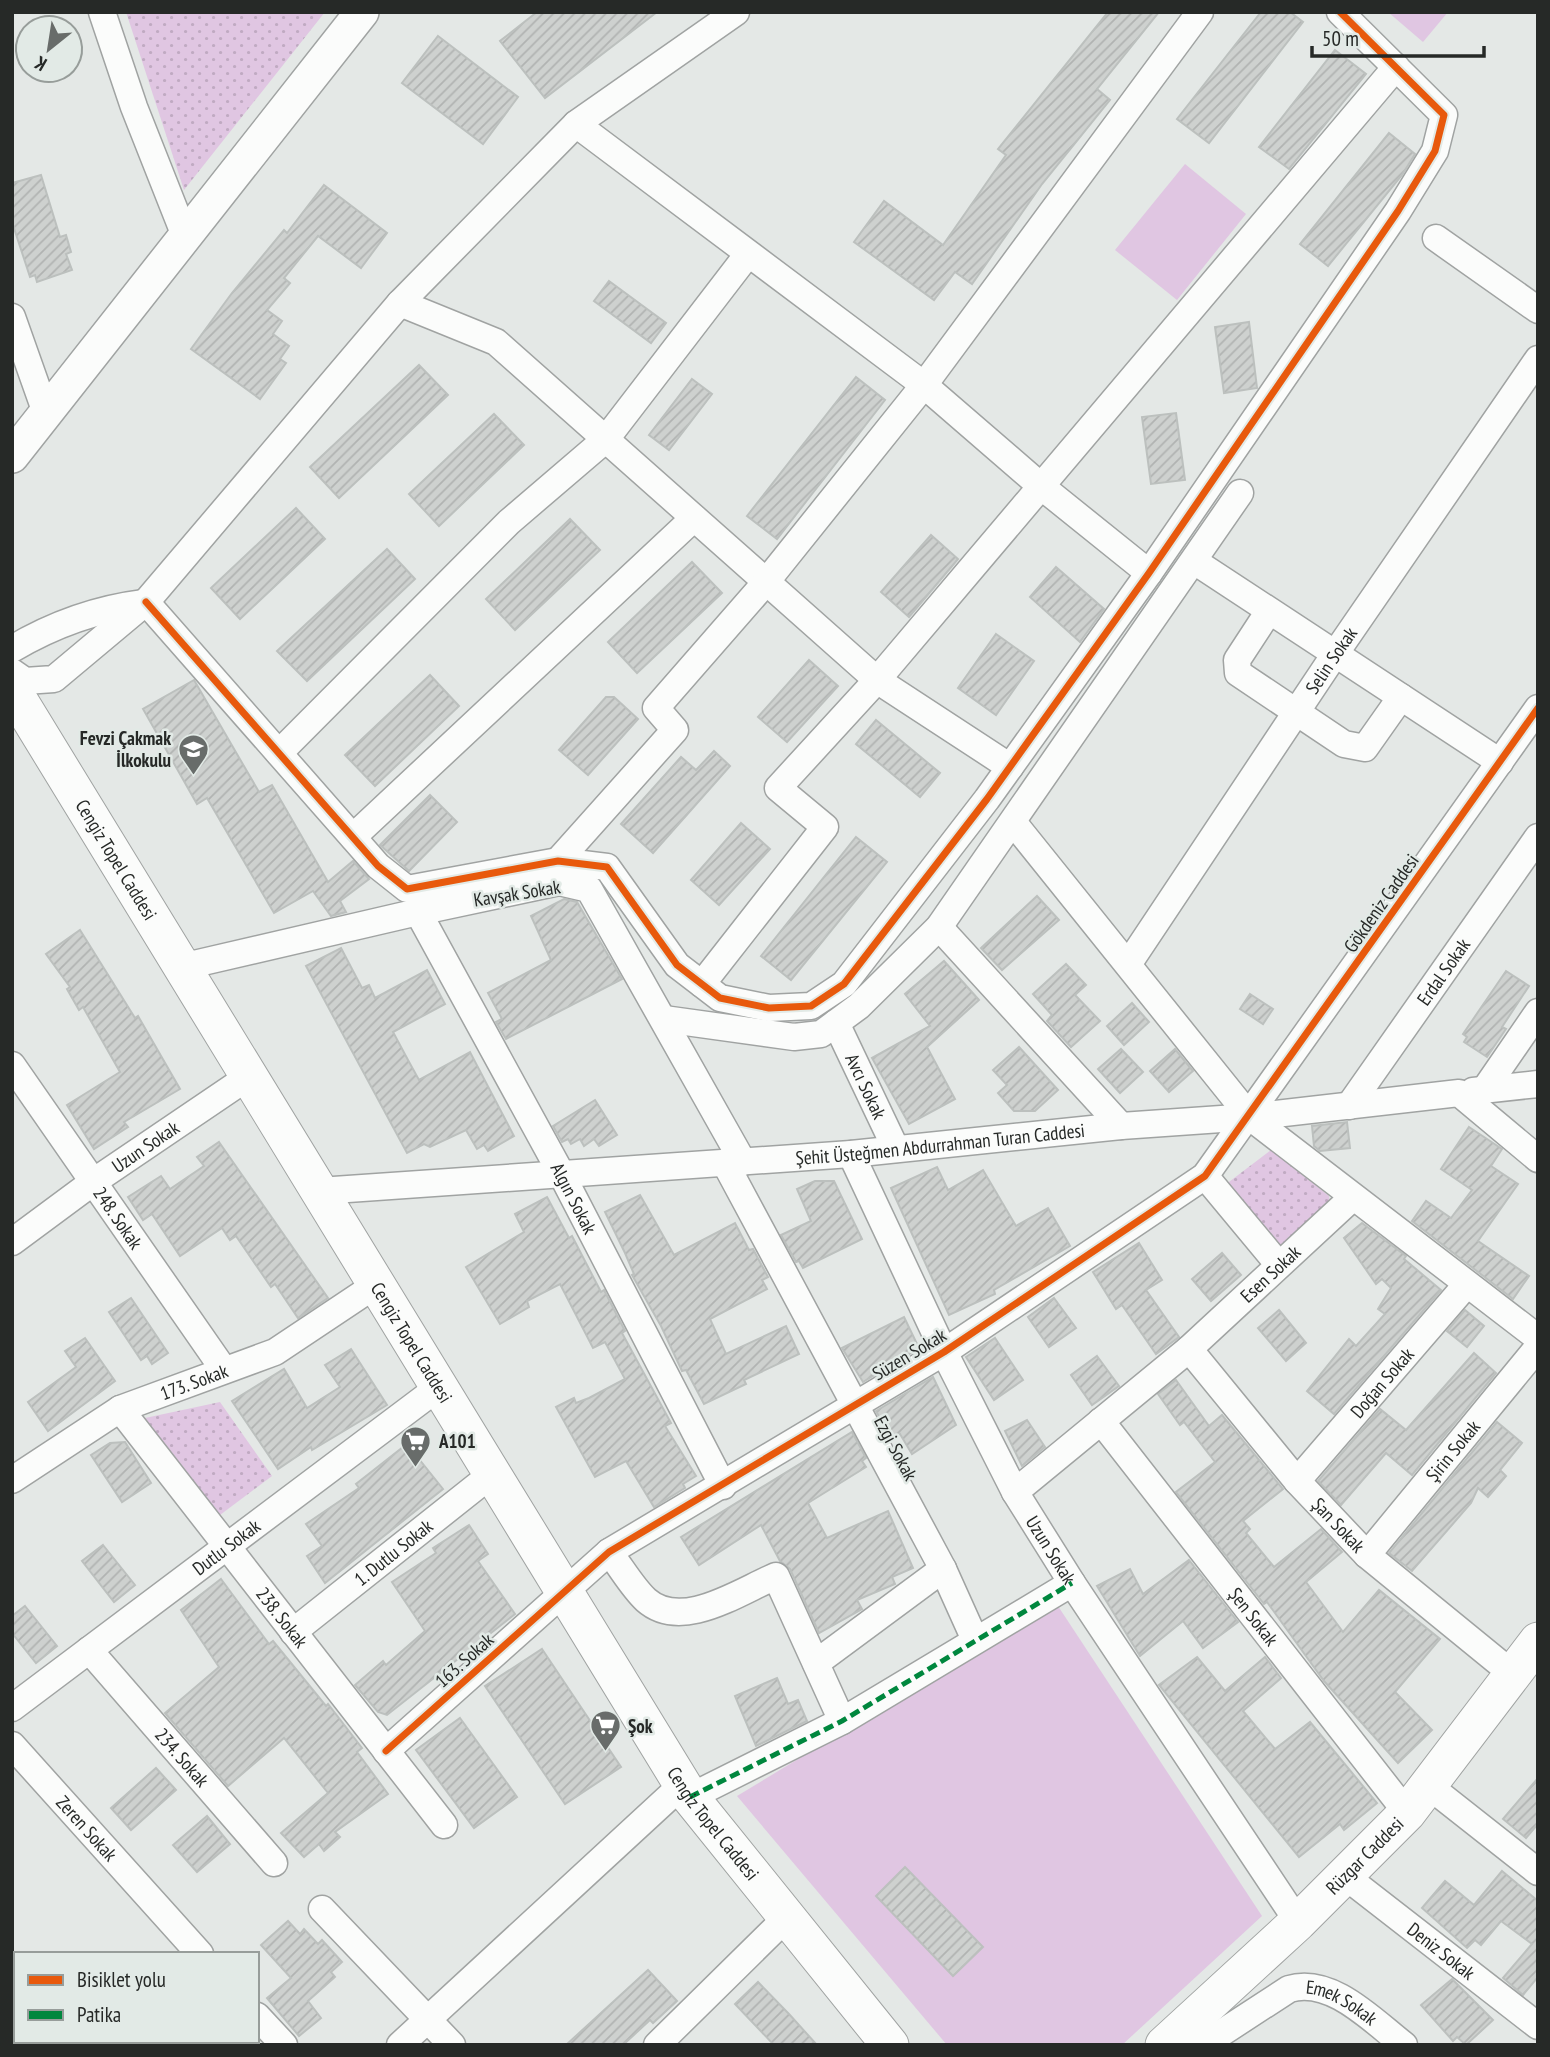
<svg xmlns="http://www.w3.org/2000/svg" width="1550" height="2057" viewBox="0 0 1550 2057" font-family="'PT Sans Narrow',sans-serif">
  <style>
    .grass { fill: #e0c6e2 }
    .park { fill: url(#park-dots) }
    .building { fill: url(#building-hatch); stroke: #bcc0be; stroke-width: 2 }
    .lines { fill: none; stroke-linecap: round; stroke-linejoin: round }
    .minor-casing { stroke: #a0a3a2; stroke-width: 29 }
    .tertiary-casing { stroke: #a0a3a2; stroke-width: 36 }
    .secondary-casing { stroke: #a0a3a2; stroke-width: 39 }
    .minor { stroke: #fbfcfb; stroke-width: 26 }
    .tertiary { stroke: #fbfcfb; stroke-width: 33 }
    .secondary { stroke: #fbfcfb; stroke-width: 37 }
    .quiet { stroke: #00873e; stroke-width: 5; stroke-dasharray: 10 5; stroke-linecap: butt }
    .cycleway-casing { stroke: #e2eae6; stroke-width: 11 }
    .cycleway { stroke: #e8590c; stroke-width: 7 }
    .labels { text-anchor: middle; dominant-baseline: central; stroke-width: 5; stroke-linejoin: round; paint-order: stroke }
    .street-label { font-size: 19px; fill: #262927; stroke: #e2eae6 }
    .poi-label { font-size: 19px; font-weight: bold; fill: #262927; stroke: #e2eae6; text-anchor: start }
  </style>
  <defs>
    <pattern id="park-dots" width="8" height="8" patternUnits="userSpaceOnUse" patternTransform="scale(1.75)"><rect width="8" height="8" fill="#e0c6e2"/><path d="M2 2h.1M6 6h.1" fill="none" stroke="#c0aac2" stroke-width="1.8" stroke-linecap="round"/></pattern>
    <pattern id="building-hatch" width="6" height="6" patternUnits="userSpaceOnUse" patternTransform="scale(1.75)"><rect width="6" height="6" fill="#ced1cf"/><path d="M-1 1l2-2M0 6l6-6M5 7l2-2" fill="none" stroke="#b1b3b2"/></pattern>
  </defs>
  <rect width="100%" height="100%" fill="#e4e8e6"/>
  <g class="grass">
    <path d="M1388 12H1448L1423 42Z"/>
    <path d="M1185 164 1246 214 1177 300 1115 250Z"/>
    <path d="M1056 1603 1262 1916 1122 2045H947L737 1796Z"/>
  </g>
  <g class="park">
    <path d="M126 12H325L184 190Z"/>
    <path d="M1271 1150 1329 1196 1330 1204 1279 1250 1225 1185Z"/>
    <path d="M220 1402 272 1476 220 1515 145 1418Z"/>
  </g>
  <g class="building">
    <path d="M537 12H657L545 98 500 41Z"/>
    <path d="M1108 12H1159L1097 89 1110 100 1042 184 972 284 955 272 934 300 854 242 884 201 943 245 1006 155 998 149Z"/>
    <path d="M1261 12H1290L1303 22 1209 143 1177 119Z"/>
    <path d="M438 36 518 97 483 144 402 83Z"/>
    <path d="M1335 50 1366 74 1289 169 1259 147Z"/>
    <path d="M1389 133 1415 154 1402 175 1328 266 1300 244Z"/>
    <path d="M41 175 60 237 66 235 71 252 66 254 72 270 37 282 35 275 30 277 12 222V183Z"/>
    <path d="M324 185 387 233 361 268 318 236 284 278 290 283 267 310 282 321 273 334 289 346 280 359 286 363 260 399 191 349 232 293 284 230 287 233Z"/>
    <path d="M609 281 666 323 651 343 594 301Z"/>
    <path d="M1249 322 1257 388 1224 393 1215 327Z"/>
    <path d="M419 365 448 395 339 498 310 467Z"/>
    <path d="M856 377 885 400 777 539 747 516Z"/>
    <path d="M692 379 712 394 669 450 649 435Z"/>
    <path d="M1176 413 1185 480 1151 484 1142 417Z"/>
    <path d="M494 414 524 445 439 526 409 494Z"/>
    <path d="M296 508 325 539 240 619 211 588Z"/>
    <path d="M570 519 600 550 515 630 486 599Z"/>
    <path d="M931 535 958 559 909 617 881 592Z"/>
    <path d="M387 549 415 579 307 681 277 651Z"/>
    <path d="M692 562 722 593 637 673 608 642Z"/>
    <path d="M1056 567 1104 609 1080 642 1030 597Z"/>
    <path d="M996 634 1034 661 996 715 958 688Z"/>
    <path d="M809 660 838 686 787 742 758 717Z"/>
    <path d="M430 675 459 706 375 786 345 755Z"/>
    <path d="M194 680 259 792 272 785 328 882 353 861 369 879 340 901 346 912 331 916 313 891 274 913 207 798 197 804 143 709Z"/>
    <path d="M606 697H614L638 719 588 775 559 750Z"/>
    <path d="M876 720 940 773 920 797 856 744Z"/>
    <path d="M714 751 730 766 653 853 621 824 681 757 696 770Z"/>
    <path d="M430 795 457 822 409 871 380 845Z"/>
    <path d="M741 823 770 849 719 905 691 880Z"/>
    <path d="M856 837 887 862 791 980 761 956Z"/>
    <path d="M1037 896 1059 920 1002 970 981 948Z"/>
    <path d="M564 899 577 902 622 979 506 1039 496 1022 502 1019 488 993 551 960 531 916Z"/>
    <path d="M80 930 135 1018 138 1016 180 1089 124 1122 128 1127 94 1149 67 1105 120 1072 83 1007 79 1010 67 989 70 987 46 954Z"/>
    <path d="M341 948 362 988 369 985 375 998 427 970 445 1004 393 1032 408 1060 419 1080 470 1052 514 1136 488 1151 484 1145 477 1149 466 1130 430 1147 424 1144 407 1153 306 966Z"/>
    <path d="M944 961 979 1000 927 1047 955 1099 909 1124 872 1058 930 1026 905 994Z"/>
    <path d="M1066 964 1086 985 1075 995 1100 1021 1071 1047 1047 1021 1052 1015 1033 994Z"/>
    <path d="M1506 971 1529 986 1502 1027 1506 1029 1487 1057 1464 1042 1467 1037 1463 1034Z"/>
    <path d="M1250 994 1273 1009 1263 1024 1240 1009Z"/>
    <path d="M1132 1003 1149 1022 1124 1045 1107 1026Z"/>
    <path d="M1019 1047 1058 1090 1035 1111H1014L998 1093 1007 1085 993 1070Z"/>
    <path d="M1121 1049 1143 1072 1120 1093 1098 1069Z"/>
    <path d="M1175 1049 1193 1071 1169 1092 1150 1071Z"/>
    <path d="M595 1100 617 1135 599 1146 594 1139 584 1146 580 1139 571 1144 568 1139 562 1142 553 1126Z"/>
    <path d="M1347 1122 1350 1148 1320 1151 1314 1146 1312 1126Z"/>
    <path d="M1469 1127 1502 1149 1491 1166 1518 1184 1478 1241 1529 1276 1513 1299 1412 1221 1426 1201 1451 1218 1472 1190 1441 1169Z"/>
    <path d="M219 1142 328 1298 298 1318 275 1284 271 1287 236 1236 230 1240 222 1228 180 1256 152 1214 143 1220 128 1197 161 1176 170 1189 204 1166 197 1157Z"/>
    <path d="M937 1167 948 1190 983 1170 1016 1226 1048 1208 1070 1246 994 1290 995 1294 949 1315 891 1188Z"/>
    <path d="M815 1181H834L862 1239 803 1268 799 1261 796 1262 781 1235 811 1221 797 1189Z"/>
    <path d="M640 1195 674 1255 735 1223 749 1250 753 1249 768 1277 762 1280 767 1289 710 1319 726 1354 786 1326 799 1354 744 1380 746 1384 704 1404 686 1370 682 1371 661 1326 632 1275 634 1274 625 1253 605 1212Z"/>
    <path d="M547 1197 569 1238 572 1236 601 1292 604 1290 625 1331 622 1333 671 1423 665 1426 696 1476 683 1484 685 1488 654 1507 626 1461 595 1477 556 1407 574 1398 576 1403 589 1398 625 1379 605 1342 593 1348 560 1284 527 1301 529 1307 500 1324 466 1267 524 1232 515 1214Z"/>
    <path d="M1362 1223 1406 1256 1404 1259 1441 1290 1334 1414 1307 1391 1349 1339 1356 1346 1385 1314 1378 1309 1391 1288 1382 1279 1376 1284 1344 1238Z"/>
    <path d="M1139 1243 1162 1280 1146 1290 1179 1337 1156 1354 1122 1305 1116 1309 1093 1272Z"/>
    <path d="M1222 1253 1241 1275 1211 1301 1192 1279Z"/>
    <path d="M131 1298 168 1353 152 1364 147 1356 141 1360 109 1312Z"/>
    <path d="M1054 1298 1076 1328 1049 1347 1028 1317Z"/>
    <path d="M1279 1310 1306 1343 1286 1361 1258 1328Z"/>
    <path d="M1465 1310 1484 1326 1467 1347 1447 1331Z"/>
    <path d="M904 1317 919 1348 863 1382 842 1348Z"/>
    <path d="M85 1338 115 1381 48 1431 28 1402 76 1367 65 1351Z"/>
    <path d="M995 1338 1023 1380 994 1400 966 1357Z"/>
    <path d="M351 1349 387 1405 312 1450 311 1447 278 1469 232 1401 284 1369 307 1408 340 1387 325 1365Z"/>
    <path d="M1474 1353 1496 1373 1412 1475 1386 1453 1341 1505 1318 1481 1380 1409 1406 1430Z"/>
    <path d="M1097 1356 1119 1386 1092 1405 1071 1375Z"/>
    <path d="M933 1377 956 1425 912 1454 900 1434 891 1438 876 1411Z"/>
    <path d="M1176 1380 1209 1426 1222 1415 1283 1489 1243 1521 1250 1529 1246 1533 1274 1567 1321 1529 1342 1552 1306 1582 1343 1632 1379 1590 1440 1639 1395 1692 1432 1730 1398 1763 1324 1681 1267 1602 1264 1604 1176 1492 1215 1462 1184 1422 1180 1425 1158 1394Z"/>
    <path d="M1027 1420 1045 1447 1022 1466 1005 1431Z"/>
    <path d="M1497 1422 1522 1443 1500 1470 1506 1476 1488 1497 1478 1488 1471 1503 1412 1571 1389 1553Z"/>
    <path d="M852 1432 866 1458 862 1461 866 1467 808 1503 827 1538 888 1511 913 1568 892 1577 895 1584 857 1600 862 1609 819 1633 790 1569 780 1561 761 1525 699 1565 681 1537Z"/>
    <path d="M125 1442 151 1483 122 1502 91 1455 110 1443Z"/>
    <path d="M407 1444 443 1489 325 1583 307 1556 322 1546 306 1524 359 1488 356 1484Z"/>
    <path d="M469 1525 488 1554 478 1561 515 1614 387 1715 378 1712 355 1685 383 1661 386 1665 425 1631 392 1582 436 1553 433 1548Z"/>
    <path d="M103 1545 135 1585 114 1602 82 1561Z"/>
    <path d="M1189 1560 1238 1622 1203 1648 1183 1621 1140 1656 1097 1586 1130 1569 1143 1594Z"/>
    <path d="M221 1579 269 1644 273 1641 326 1706 328 1704 362 1748 357 1752 388 1794 335 1832 340 1837 324 1851 319 1844 304 1857 281 1833 328 1793 284 1738 228 1786 165 1713 219 1667 181 1610Z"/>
    <path d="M25 1606 57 1646 36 1663 12 1633V1616Z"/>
    <path d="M542 1649 621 1767 565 1804 485 1686Z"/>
    <path d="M1197 1657 1225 1691 1265 1657 1281 1678 1243 1711 1275 1749 1310 1722 1377 1803 1344 1830 1340 1824 1299 1857 1159 1685Z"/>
    <path d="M777 1678 788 1704 798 1700 807 1721 756 1746 735 1696Z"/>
    <path d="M460 1718 517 1797 474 1828 416 1750Z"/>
    <path d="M156 1768 176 1790 131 1830 111 1808Z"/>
    <path d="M1538 1778V1824L1526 1838 1503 1819Z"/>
    <path d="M207 1816 230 1844 197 1872 173 1845Z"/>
    <path d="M905 1867 983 1947 953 1976 876 1896Z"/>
    <path d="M1502 1871 1538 1901V1977L1523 1995 1503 1978 1532 1944 1501 1921 1481 1945 1475 1940 1467 1948 1422 1908 1445 1881 1474 1905Z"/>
    <path d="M288 1921 300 1934 304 1929 318 1944 322 1940 342 1962 331 1972 335 1977 308 2001 321 2018 299 2036 267 1998 291 1978 261 1945Z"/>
    <path d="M648 1970 677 2001 653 2023 650 2020 623 2045H566Z"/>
    <path d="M1452 1979 1493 2020 1466 2045 1457 2037 1453 2041 1421 2005Z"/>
    <path d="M758 1982 789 2014 817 2045H774L735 2004Z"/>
  </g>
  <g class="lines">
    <defs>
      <g id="minor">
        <path d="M102 12 134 107 185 236"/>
        <path d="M576 124 924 385 1042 487 1149 573"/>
        <path d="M1436 238 1538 310"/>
        <path d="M400 303 496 342 877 680 1010 767"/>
        <path d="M12 317 46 413"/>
        <path d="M1194 561 1500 762"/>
        <path d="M146 602 378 866 407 889 558 861 607 867 677 965 720 998 769 1008 811 1006 844 984 987 799 1149 573 1398 211 1435 151 1444 115 1340 12"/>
        <path d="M1269 611 1237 660 1238 673 1344 744 1365 748 1401 697"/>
        <path d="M12 649C54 624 96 609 144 603"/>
        <path d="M12 672 25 681 54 679 146 602 400 303 576 124 736 12"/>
        <path d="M279 753 509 522 606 439 748 254"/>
        <path d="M1013 822 1250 1117 1538 1338"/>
        <path d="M353 837 694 518"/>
        <path d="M558 861 675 730 656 708 766 582 924 385 1200 12"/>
        <path id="s1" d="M418 912 562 1175 723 1486"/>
        <path d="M939 927 1121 1126"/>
        <path id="s2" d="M1129 963 1335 654 1538 359"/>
        <path d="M181 967 418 912 559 882 589 889 743 1162"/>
        <path d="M702 984 825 827 778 788 877 680 1396 67"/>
        <path d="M664 1019 794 1037 821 1034 859 1006 939 927 1240 493"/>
        <path id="s3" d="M836 1023 896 1149"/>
        <path id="s4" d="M12 1065 224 1370"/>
        <path d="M1485 1089 1538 1012"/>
        <path d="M1473 1091 1538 1084"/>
        <path id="s5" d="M1349 1106 1538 837"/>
        <path id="s6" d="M851 1154 944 1352 1015 1492 1072 1583 1298 1922"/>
        <path d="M725 1163 943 1569 975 1640"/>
        <path d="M1205 1176 1279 1265"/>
        <path id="s7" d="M319 1191 851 1154 1121 1126 1250 1117 1459 1093 1538 1159"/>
        <path id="s8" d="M12 1242 93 1182 248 1077"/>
        <path id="s9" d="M1189 1349 1297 1481 1367 1555 1514 1675"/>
        <path id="s10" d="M120 1409 444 1825"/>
        <path id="s11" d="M1101 1421 1407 1813"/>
        <path id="s12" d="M12 1480 120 1409 275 1352 377 1284"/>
        <path id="s13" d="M1297 1481 1467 1284"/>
        <path id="s14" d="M1015 1492 1189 1349 1352 1198"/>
        <path d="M609 1552C621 1567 632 1587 646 1600 682 1632 740 1591 776 1576L842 1721"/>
        <path id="s15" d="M1367 1555 1538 1347"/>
        <path id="s16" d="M293 1632 492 1474"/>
        <path id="s17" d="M89 1650 274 1863"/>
        <path d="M816 1663 943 1569"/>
        <path id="s18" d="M12 1708 439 1387"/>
        <path id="s19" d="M12 1745 200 1954"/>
        <path d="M386 1751 609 1552 944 1352 1205 1176 1538 708"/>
        <path d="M1429 1786 1538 1872"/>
        <path d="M690 1797 842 1721 1072 1583"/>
        <path id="s20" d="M1345 1876 1538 2026"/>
        <path d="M322 1909 452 2045"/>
        <path d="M257 2016 284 2045"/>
        <path d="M159 2045 163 2041"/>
        <path d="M400 2045 682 1785"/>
        <path d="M657 2045 786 1918"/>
        <path id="s21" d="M1203 2045 1289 1989C1331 1976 1373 2021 1404 2045"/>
      </g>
      <path id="tertiary" d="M12 456 362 12"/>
      <g id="secondary">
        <path id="s22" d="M12 689 690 1797 890 2045"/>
        <path id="s23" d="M1164 2045 1298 1922 1407 1813 1538 1641"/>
      </g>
    </defs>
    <use href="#minor" class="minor-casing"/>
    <use href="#tertiary" class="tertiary-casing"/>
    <use href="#secondary" class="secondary-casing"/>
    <use href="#minor" class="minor"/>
    <use href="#tertiary" class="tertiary"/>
    <use href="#secondary" class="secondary"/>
    <path class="quiet" d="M690 1797 842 1721 1072 1583"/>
    <defs>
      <g id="cycleway">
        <path d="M146 602 378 866 407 889 558 861 607 867 677 965 720 998 769 1008 811 1006 844 984 987 799 1149 573 1398 211 1435 151 1444 115 1340 12"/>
        <path d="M386 1751 609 1552 944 1352 1205 1176 1538 708"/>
      </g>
    </defs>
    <use href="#cycleway" class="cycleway-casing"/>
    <use href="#cycleway" class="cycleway"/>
  </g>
  <defs>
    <symbol id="school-pin" viewBox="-11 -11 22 30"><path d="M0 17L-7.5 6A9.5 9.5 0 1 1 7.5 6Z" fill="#686c6a" stroke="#e2eae6"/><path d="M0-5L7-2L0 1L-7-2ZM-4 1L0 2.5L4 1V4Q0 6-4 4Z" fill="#fff"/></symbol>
    <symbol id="supermarket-pin" viewBox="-11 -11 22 30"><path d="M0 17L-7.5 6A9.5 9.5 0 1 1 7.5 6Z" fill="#686c6a" stroke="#e2eae6"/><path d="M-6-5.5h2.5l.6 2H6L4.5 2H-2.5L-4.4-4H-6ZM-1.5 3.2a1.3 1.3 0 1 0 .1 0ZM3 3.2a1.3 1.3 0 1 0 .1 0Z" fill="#fff"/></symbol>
  </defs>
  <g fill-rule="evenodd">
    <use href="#school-pin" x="176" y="732" width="35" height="47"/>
    <use href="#supermarket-pin" x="398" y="1424" width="35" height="47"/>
    <use href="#supermarket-pin" x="588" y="1708" width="35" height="47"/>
  </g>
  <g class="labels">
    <g class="street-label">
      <text stroke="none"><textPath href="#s2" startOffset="364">Selin Sokak</textPath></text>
      <text stroke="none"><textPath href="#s22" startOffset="200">Cengiz Topel Caddesi</textPath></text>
      <text transform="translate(517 893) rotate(-9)">Kavşak Sokak</text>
      <text transform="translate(1381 903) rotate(-55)">Gökdeniz Caddesi</text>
      <text stroke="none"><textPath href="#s5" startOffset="164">Erdal Sokak</textPath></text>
      <text stroke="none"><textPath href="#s3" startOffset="70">Avcı Sokak</textPath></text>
      <text stroke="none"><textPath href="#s7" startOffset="623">Şehit Üsteğmen Abdurrahman Turan Caddesi</textPath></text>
      <text stroke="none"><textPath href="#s8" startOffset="164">Uzun Sokak</textPath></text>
      <text stroke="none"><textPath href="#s1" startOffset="326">Algın Sokak</textPath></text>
      <text stroke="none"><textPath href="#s4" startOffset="186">248. Sokak</textPath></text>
      <text stroke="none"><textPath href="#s14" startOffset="336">Esen Sokak</textPath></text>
      <text stroke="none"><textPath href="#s22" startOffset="766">Cengiz Topel Caddesi</textPath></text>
      <text transform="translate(909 1354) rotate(-31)">Süzen Sokak</text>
      <text stroke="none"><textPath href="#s12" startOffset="208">173. Sokak</textPath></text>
      <text stroke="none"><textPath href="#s13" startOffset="130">Doğan Sokak</textPath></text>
      <text transform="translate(896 1448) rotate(62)">Ezgi Sokak</text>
      <text stroke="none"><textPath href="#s15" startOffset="135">Şirin Sokak</textPath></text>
      <text stroke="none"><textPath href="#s9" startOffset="231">Şan Sokak</textPath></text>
      <text stroke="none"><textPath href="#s18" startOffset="268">Dutlu Sokak</textPath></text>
      <text stroke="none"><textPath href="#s6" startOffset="444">Uzun Sokak</textPath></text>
      <text stroke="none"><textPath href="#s16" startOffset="128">1. Dutlu Sokak</textPath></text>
      <text stroke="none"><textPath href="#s10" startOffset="264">238. Sokak</textPath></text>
      <text stroke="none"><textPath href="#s11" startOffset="248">Şen Sokak</textPath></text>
      <text transform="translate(464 1660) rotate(-42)">163. Sokak</text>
      <text stroke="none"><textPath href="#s17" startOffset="142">234. Sokak</textPath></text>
      <text stroke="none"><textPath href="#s22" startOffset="1334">Cengiz Topel Caddesi</textPath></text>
      <text stroke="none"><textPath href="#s19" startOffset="112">Zeren Sokak</textPath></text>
      <text stroke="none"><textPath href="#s23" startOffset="276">Rüzgar Caddesi</textPath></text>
      <text stroke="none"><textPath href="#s20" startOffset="122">Deniz Sokak</textPath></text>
      <text stroke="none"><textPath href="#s21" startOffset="159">Emek Sokak</textPath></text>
    </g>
    <g class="poi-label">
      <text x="171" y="738" text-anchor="end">Fevzi Çakmak<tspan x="171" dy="22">İlkokulu</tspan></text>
      <text x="439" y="1441">A101</text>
      <text x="628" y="1726">Şok</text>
    </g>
  </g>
  <rect width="1550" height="2057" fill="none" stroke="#262927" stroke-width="28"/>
  <rect x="14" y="1952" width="245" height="91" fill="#e2eae6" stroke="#979d9a" stroke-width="2"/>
  <rect x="28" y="1975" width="35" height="10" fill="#e8590c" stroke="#979d9a" stroke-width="2"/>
  <text x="77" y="1987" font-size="21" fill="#262927">Bisiklet yolu</text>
  <rect x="28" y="2010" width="35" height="10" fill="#00873e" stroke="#979d9a" stroke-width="2"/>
  <text x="77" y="2022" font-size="21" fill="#262927">Patika</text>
  <g transform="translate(49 49) rotate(210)"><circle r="33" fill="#e2eae6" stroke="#979d9a" stroke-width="2"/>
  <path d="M0-5L12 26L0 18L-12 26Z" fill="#686c6a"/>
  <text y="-10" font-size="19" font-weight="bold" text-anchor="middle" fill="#262927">K</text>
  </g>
  <path d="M1312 46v10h172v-10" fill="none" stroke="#262927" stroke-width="3.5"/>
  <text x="1322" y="46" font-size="21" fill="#262927" stroke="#e2eae6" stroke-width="5" paint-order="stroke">50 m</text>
</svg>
